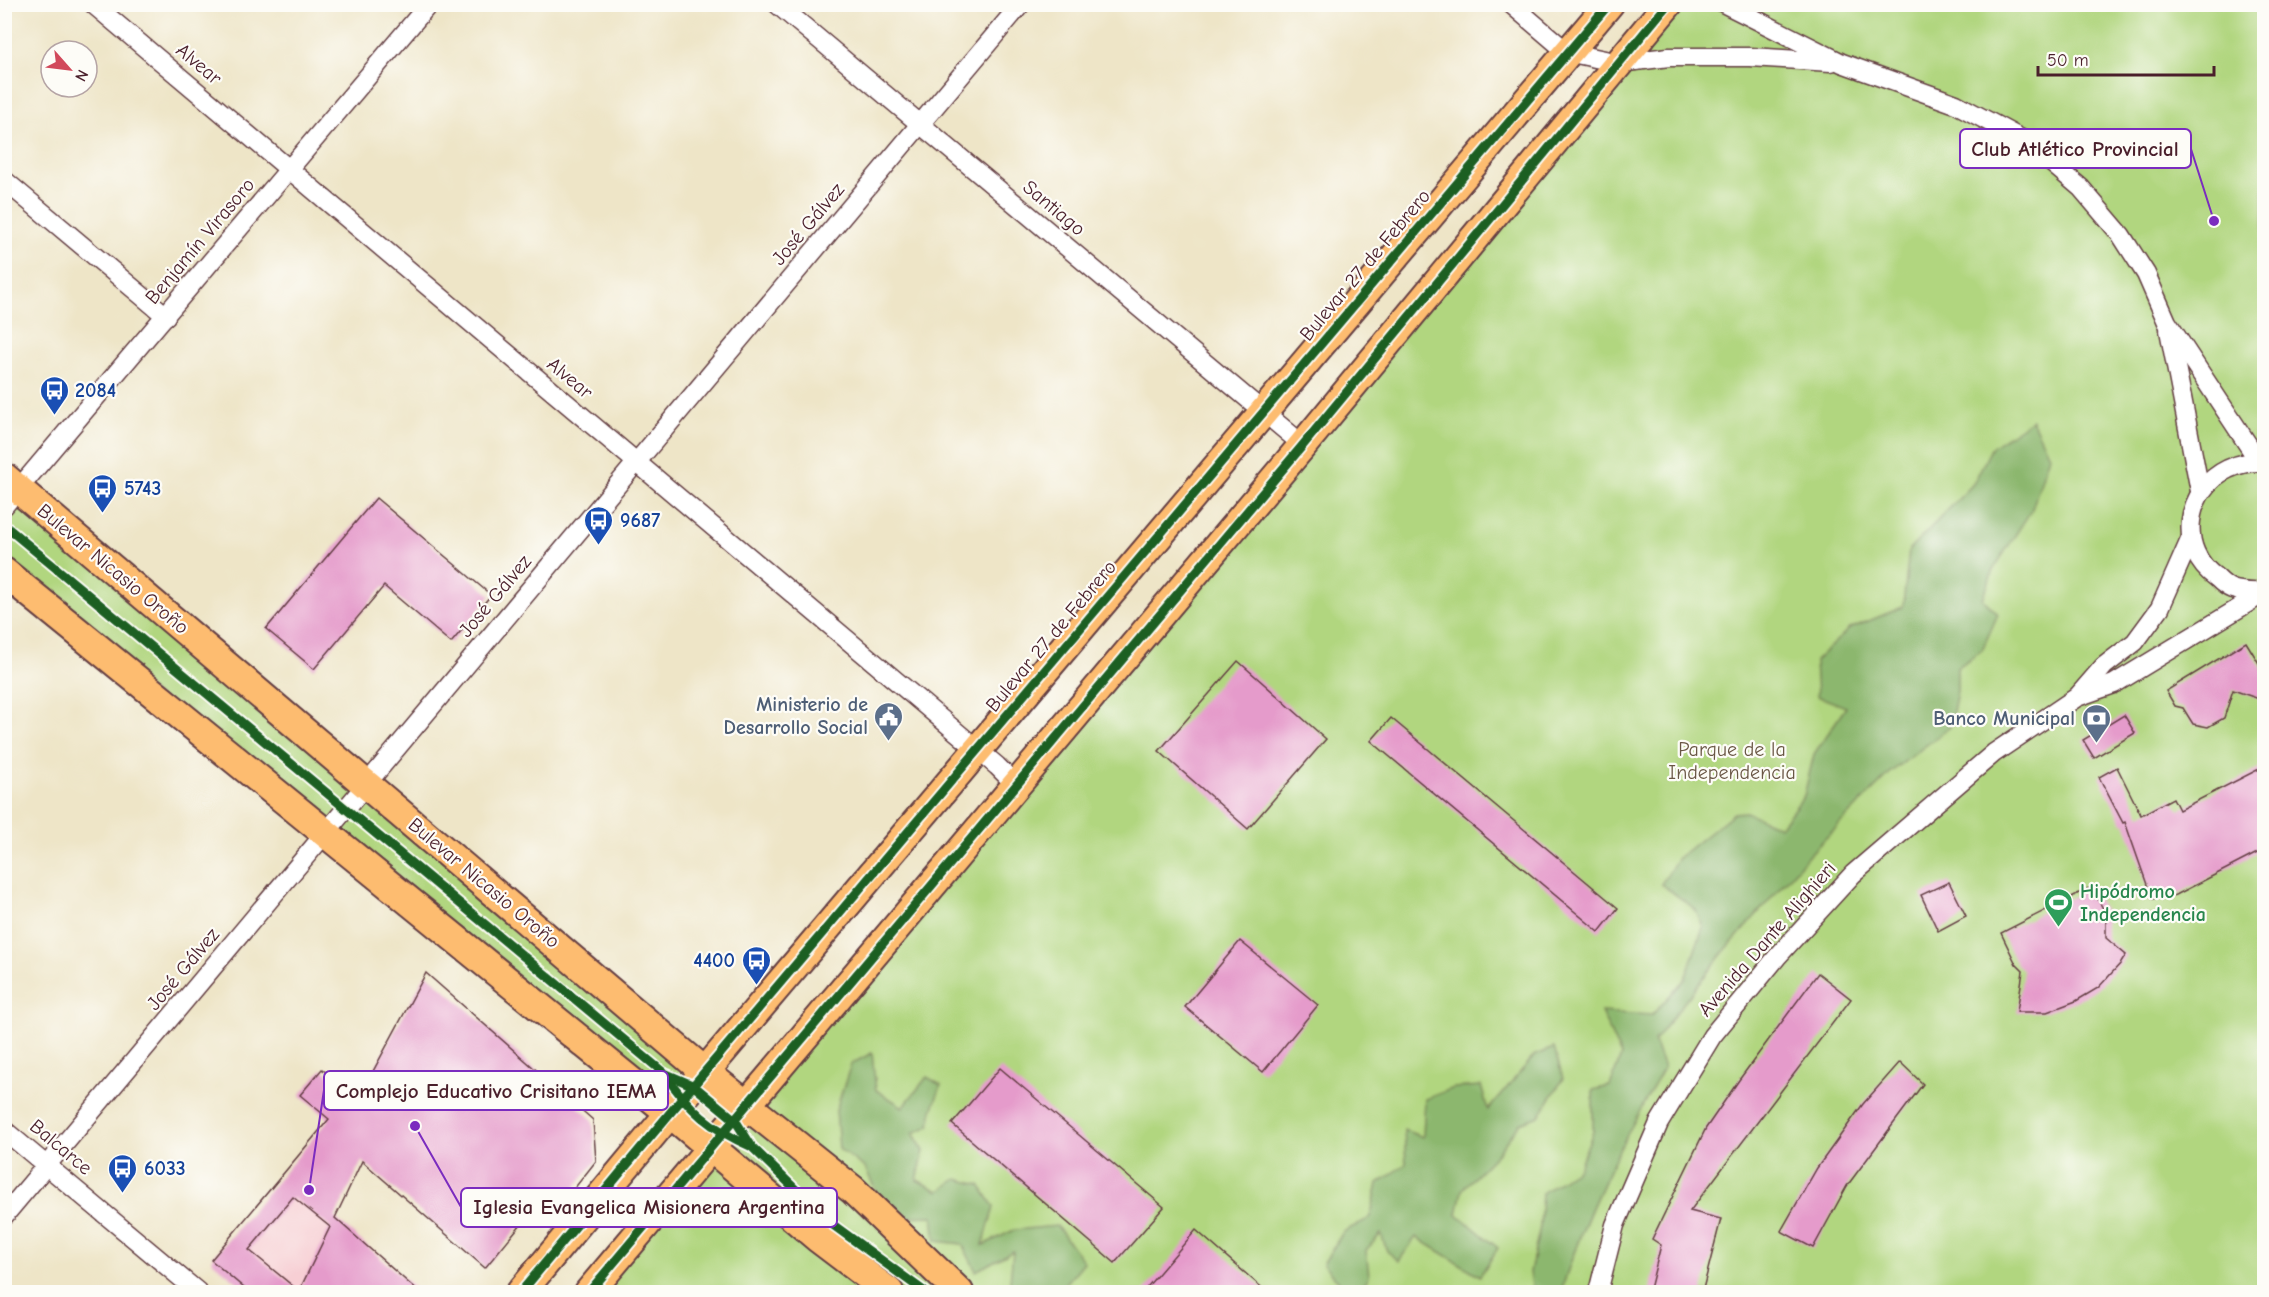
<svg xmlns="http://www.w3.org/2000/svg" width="2269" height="1297" viewBox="0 0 2269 1297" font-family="'Comic Neue',sans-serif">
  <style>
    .built { fill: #f7cfd4 }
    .green { fill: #b1d67f; stroke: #7e7a55; stroke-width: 1.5 }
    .forest { fill: #8cb76e; stroke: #6b6b4c; stroke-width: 1.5 }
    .building { fill: #e59bcb; fill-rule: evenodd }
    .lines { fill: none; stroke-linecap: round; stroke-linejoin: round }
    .minor-casing { stroke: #633d42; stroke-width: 21 }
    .primary-casing { stroke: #633d42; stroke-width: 32 }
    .minor { stroke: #fff; stroke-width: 18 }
    .primary { stroke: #fdbc70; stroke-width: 28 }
    .cycleway-casing { stroke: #fdfcf7; stroke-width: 13 }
    .cycleway { stroke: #1b5e20; stroke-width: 9 }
    .labels { text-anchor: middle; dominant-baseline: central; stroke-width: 4.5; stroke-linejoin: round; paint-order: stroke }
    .street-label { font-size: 20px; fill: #4a1f2b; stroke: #fdfcf7 }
    .transit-label { font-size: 20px; font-weight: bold; fill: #164399; stroke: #fdfcf7; text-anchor: start }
    .service-label { font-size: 20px; font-weight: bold; fill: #4e5e75; stroke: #fdfcf7; text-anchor: end }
    .park-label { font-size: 20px; fill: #695644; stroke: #fdfcf7 }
    .leisure-label { font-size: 20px; font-weight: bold; fill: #27864d; stroke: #fdfcf7; text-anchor: start }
    .leader { fill: none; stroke: #7b2cbf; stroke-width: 2 }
    .callout-dot { fill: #7b2cbf; stroke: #fdfcf7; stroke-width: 2 }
    .callout { fill: #fdfcf7; stroke: #7b2cbf; stroke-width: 2 }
    .callout-label { font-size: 21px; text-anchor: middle; font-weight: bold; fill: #4a1f2b }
  </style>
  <rect width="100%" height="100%" fill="#fdfcf7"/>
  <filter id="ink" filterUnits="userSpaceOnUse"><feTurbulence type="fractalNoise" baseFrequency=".0167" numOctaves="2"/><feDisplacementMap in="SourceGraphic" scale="12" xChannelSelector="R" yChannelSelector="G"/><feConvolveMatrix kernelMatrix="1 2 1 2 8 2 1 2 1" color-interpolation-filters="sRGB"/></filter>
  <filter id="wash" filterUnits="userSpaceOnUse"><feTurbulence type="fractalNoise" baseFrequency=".008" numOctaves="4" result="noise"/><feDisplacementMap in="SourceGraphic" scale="24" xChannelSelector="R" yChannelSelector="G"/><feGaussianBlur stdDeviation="1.35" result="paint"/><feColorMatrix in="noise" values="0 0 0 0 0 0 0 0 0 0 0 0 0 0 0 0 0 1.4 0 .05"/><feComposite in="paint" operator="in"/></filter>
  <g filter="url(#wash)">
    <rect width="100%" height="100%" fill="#eee5c7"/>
    <path class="built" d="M329 1119 335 1218 420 1292H250L211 1260Z"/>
    <g class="green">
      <path d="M1668 5H2264V1292H589Z"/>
      <path d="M4 477 705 1072 670 1113 5 572Z"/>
    </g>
    <g class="forest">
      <path d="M2032 420 2049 456 2032 509 1993 570 1983 599 1998 614 1982 650 1957 668V691L1950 727 1891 772 1809 855 1722 954 1654 1041 1664 1068C1622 1141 1585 1212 1561 1292H1533L1530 1272 1540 1227 1542 1193 1578 1169 1593 1132V1090L1610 1086 1621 1056 1601 1012 1652 1015 1685 979 1703 927 1695 909 1661 884 1678 858 1734 813 1746 812 1780 827 1804 796 1814 754 1846 707 1817 696 1815 661 1849 629 1903 607 1909 550 1973 484 1992 447Z"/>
      <path d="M1554 1048 1563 1079 1539 1116 1520 1123 1496 1155 1462 1190 1457 1214 1498 1248 1480 1276 1416 1237 1399 1261 1387 1251 1381 1234 1366 1250 1369 1276 1360 1292C1346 1293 1332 1274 1323 1264L1343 1232 1370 1218 1378 1184 1406 1164 1404 1130 1423 1137 1425 1099 1454 1088 1481 1086 1488 1110 1535 1055Z"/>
      <path d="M872 1053 876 1090 903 1107 927 1077 941 1085 931 1114 930 1126 913 1133 924 1151 917 1180 939 1191 957 1179 980 1185 994 1207 983 1245 1014 1230 1057 1226 1084 1262 1059 1292H1009L1013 1251 976 1271 962 1244 936 1241 933 1216 902 1217 880 1199 865 1168 839 1149 836 1110 851 1064Z"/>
    </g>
    <g id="blocks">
      <g class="building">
        <path d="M376 498 491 595 451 643 384 586 314 669 266 629Z"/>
        <path d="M2246 642 2265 673V701L2233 690 2224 718 2208 727 2193 724 2183 708 2175 706 2166 691Z"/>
        <path d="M1238 661 1326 739 1248 829 1159 751Z"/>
        <path d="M2124 715 2135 733 2094 758 2083 740Z"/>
        <path d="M1391 718 1618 908 1599 932 1371 741Z"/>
        <path d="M2265 766V849L2176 895 2152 899 2125 822 2123 823 2099 777 2117 767 2141 815 2173 798 2179 810Z"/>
        <path d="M1949 882 1966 916 1938 931 1921 895Z"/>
        <path d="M2091 887 2106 914V938L2126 955 2121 963 2098 988 2076 1001 2047 1012H2017L2023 971 2016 964 2001 933Z"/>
        <path d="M1240 941 1318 1005 1263 1072 1185 1007Z"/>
        <path d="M426 973 593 1120 596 1161 562 1204 548 1191 485 1268 362 1161 335 1218 420 1293H250L211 1260 329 1119 300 1095 322 1069 358 1099ZM293 1197 330 1227 299 1291 249 1250Z"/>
        <path d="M1818 973 1851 999 1690 1211 1721 1219 1702 1293H1649L1661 1245 1652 1239 1706 1128 1739 1080Z"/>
        <path d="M1900 1062 1923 1084 1847 1186 1813 1248 1781 1231 1817 1168 1863 1104Z"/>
        <path d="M1000 1068 1164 1207 1115 1263 952 1124Z"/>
        <path d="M1196 1230 1268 1293H1142Z"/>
      </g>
    </g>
  </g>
  <g filter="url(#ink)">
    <use href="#blocks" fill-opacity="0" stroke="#633d42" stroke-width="1.5"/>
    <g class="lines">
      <defs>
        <g id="minor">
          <path d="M93 4 997 766 1017 786"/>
          <path d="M777 4 1303 445"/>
          <path d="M1511 4 1567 52 1619 63 1669 57H1750L1831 62"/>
          <path d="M1725 4 1842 63 1956 104 2027 142 2081 188 2121 235 2146 274 2167 322 2260 463"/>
          <path d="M4 180 166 316"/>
          <path d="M2169 330 2200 491"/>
          <path d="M2264 464C2254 460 2238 464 2228 469 2185 489 2176 550 2217 578 2221 582 2227 587 2232 589 2242 592 2254 592 2264 593"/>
          <path d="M4 506 429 4"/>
          <path d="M2078 696 2104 666 2135 642 2160 608 2190 540"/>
          <path d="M4 1130 198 1292"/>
          <path d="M4 1216 1021 4"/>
          <path d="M1598 1292 1615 1225 1659 1123 1712 1036 1777 957 1853 874 1994 753 2077 697 2114 684 2264 593"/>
        </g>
        <g id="primary">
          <path d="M4 477 705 1072 853 1190 959 1292"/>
          <path d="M4 572 670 1113 818 1238 889 1292"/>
          <path d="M521 1292 670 1113 1609 4"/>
          <path d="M589 1292 1303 445 1668 4"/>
        </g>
      </defs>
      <use href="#minor" class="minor-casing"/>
      <use href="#primary" class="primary-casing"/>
      <use href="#minor" class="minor"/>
      <use href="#primary" class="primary"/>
      <defs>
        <g id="cycleway">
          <path d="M4 525 664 1073C690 1111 709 1128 752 1147"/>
          <path d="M664 1073 694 1086 735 1120 752 1147 829 1222 925 1292"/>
          <path d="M521 1292 670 1113 1609 4"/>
          <path d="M589 1292 1303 445 1668 4"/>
        </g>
      </defs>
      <use href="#cycleway" class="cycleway-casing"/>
      <use href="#cycleway" class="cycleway"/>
    </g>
  </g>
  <defs>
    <symbol id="bus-pin" viewBox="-11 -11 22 30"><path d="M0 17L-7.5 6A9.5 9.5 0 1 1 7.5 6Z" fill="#1a4fb4" stroke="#fdfcf7"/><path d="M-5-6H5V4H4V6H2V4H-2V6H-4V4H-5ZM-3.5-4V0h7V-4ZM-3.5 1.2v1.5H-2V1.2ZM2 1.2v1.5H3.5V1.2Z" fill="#fff"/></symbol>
    <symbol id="civic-pin" viewBox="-11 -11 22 30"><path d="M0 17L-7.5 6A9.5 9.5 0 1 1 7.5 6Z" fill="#5c6f8a" stroke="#fdfcf7"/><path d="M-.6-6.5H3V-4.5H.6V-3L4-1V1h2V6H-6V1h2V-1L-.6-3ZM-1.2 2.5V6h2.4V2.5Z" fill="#fff"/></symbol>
    <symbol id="bank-pin" viewBox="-11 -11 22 30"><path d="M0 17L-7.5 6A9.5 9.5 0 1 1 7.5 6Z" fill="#5c6f8a" stroke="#fdfcf7"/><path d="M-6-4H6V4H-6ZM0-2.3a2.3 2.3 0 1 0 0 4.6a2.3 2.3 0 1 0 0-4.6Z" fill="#fff"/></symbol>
    <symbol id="stadium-pin" viewBox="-11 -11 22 30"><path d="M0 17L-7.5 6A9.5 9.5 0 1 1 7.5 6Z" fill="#2e9e5b" stroke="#fdfcf7"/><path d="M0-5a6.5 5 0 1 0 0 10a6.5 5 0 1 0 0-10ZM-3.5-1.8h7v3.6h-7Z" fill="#fff"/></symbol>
  </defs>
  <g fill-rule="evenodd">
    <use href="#bus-pin" x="38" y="374" width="33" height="45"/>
    <use href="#bus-pin" x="86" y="472" width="33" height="45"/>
    <use href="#bus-pin" x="582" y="504" width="33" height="45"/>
    <use href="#civic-pin" x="872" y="700" width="33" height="45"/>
    <use href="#bank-pin" x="2080" y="702" width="33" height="45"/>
    <use href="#stadium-pin" x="2042" y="886" width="33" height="45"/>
    <use href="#bus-pin" x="740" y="944" width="33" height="45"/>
    <use href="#bus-pin" x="106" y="1152" width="33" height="45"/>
  </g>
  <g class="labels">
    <g class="street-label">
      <text transform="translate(199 64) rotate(40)">Alvear</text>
      <text transform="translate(1054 208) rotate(40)">Santiago</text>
      <text transform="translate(808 224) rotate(-50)">José Gálvez</text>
      <text transform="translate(200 241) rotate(-50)">Benjamín Virasoro</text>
      <text transform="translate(1365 265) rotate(-50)">Bulevar 27 de Febrero</text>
      <text transform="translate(570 378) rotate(40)">Alvear</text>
      <text transform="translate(113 569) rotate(40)">Bulevar Nicasio Oroño</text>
      <text transform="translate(495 596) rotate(-50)">José Gálvez</text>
      <text transform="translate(1051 636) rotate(-50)">Bulevar 27 de Febrero</text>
      <text transform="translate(484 883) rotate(40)">Bulevar Nicasio Oroño</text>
      <text transform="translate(1767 939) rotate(-49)">Avenida Dante Alighieri</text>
      <text transform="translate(183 969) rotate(-50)">José Gálvez</text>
      <text transform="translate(61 1147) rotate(40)">Balcarce</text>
    </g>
    <g class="transit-label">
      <text x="75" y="390">2084</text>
      <text x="124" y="488">5743</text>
      <text x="620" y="520">9687</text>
      <text x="735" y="960" text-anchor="end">4400</text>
      <text x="144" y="1168">6033</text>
    </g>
    <g class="service-label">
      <text x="868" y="704">Ministerio de<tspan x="868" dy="23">Desarrollo Social</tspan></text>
      <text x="2075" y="718">Banco Municipal</text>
    </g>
    <g class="park-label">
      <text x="1732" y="749">Parque de la<tspan x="1732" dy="23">Independencia</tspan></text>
    </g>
    <g class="leisure-label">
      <text x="2080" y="891">Hipódromo<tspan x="2080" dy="23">Independencia</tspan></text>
    </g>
  </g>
  <path class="leader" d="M2214 221L2191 149M309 1190L324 1090M415 1126L461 1207"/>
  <g class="callout-dot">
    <circle cx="2214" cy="221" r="6"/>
    <circle cx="309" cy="1190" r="6"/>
    <circle cx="415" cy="1126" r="6"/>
  </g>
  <g class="callout">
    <rect x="1960" y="129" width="231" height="39" rx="6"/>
    <rect x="324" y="1071" width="344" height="39" rx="6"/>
    <rect x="461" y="1188" width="376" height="39" rx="6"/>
  </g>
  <g class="callout-label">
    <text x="2075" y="156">Club Atlético Provincial</text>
    <text x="496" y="1098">Complejo Educativo Crisitano IEMA</text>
    <text x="649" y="1214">Iglesia Evangelica Misionera Argentina</text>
  </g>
  <rect width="2269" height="1297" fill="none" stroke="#fdfcf7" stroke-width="24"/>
  <g transform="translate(69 69) rotate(118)"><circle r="28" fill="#fdfcf7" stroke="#b5a4a5" stroke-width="1.5"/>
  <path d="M0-4.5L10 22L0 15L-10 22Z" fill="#d1495b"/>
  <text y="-9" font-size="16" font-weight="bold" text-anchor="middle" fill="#4a1f2b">N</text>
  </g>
  <path d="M2038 66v9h176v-9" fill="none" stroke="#4a1f2b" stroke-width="3"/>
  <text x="2047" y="66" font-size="18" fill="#4a1f2b" stroke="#fdfcf7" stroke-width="4.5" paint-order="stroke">50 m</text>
</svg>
